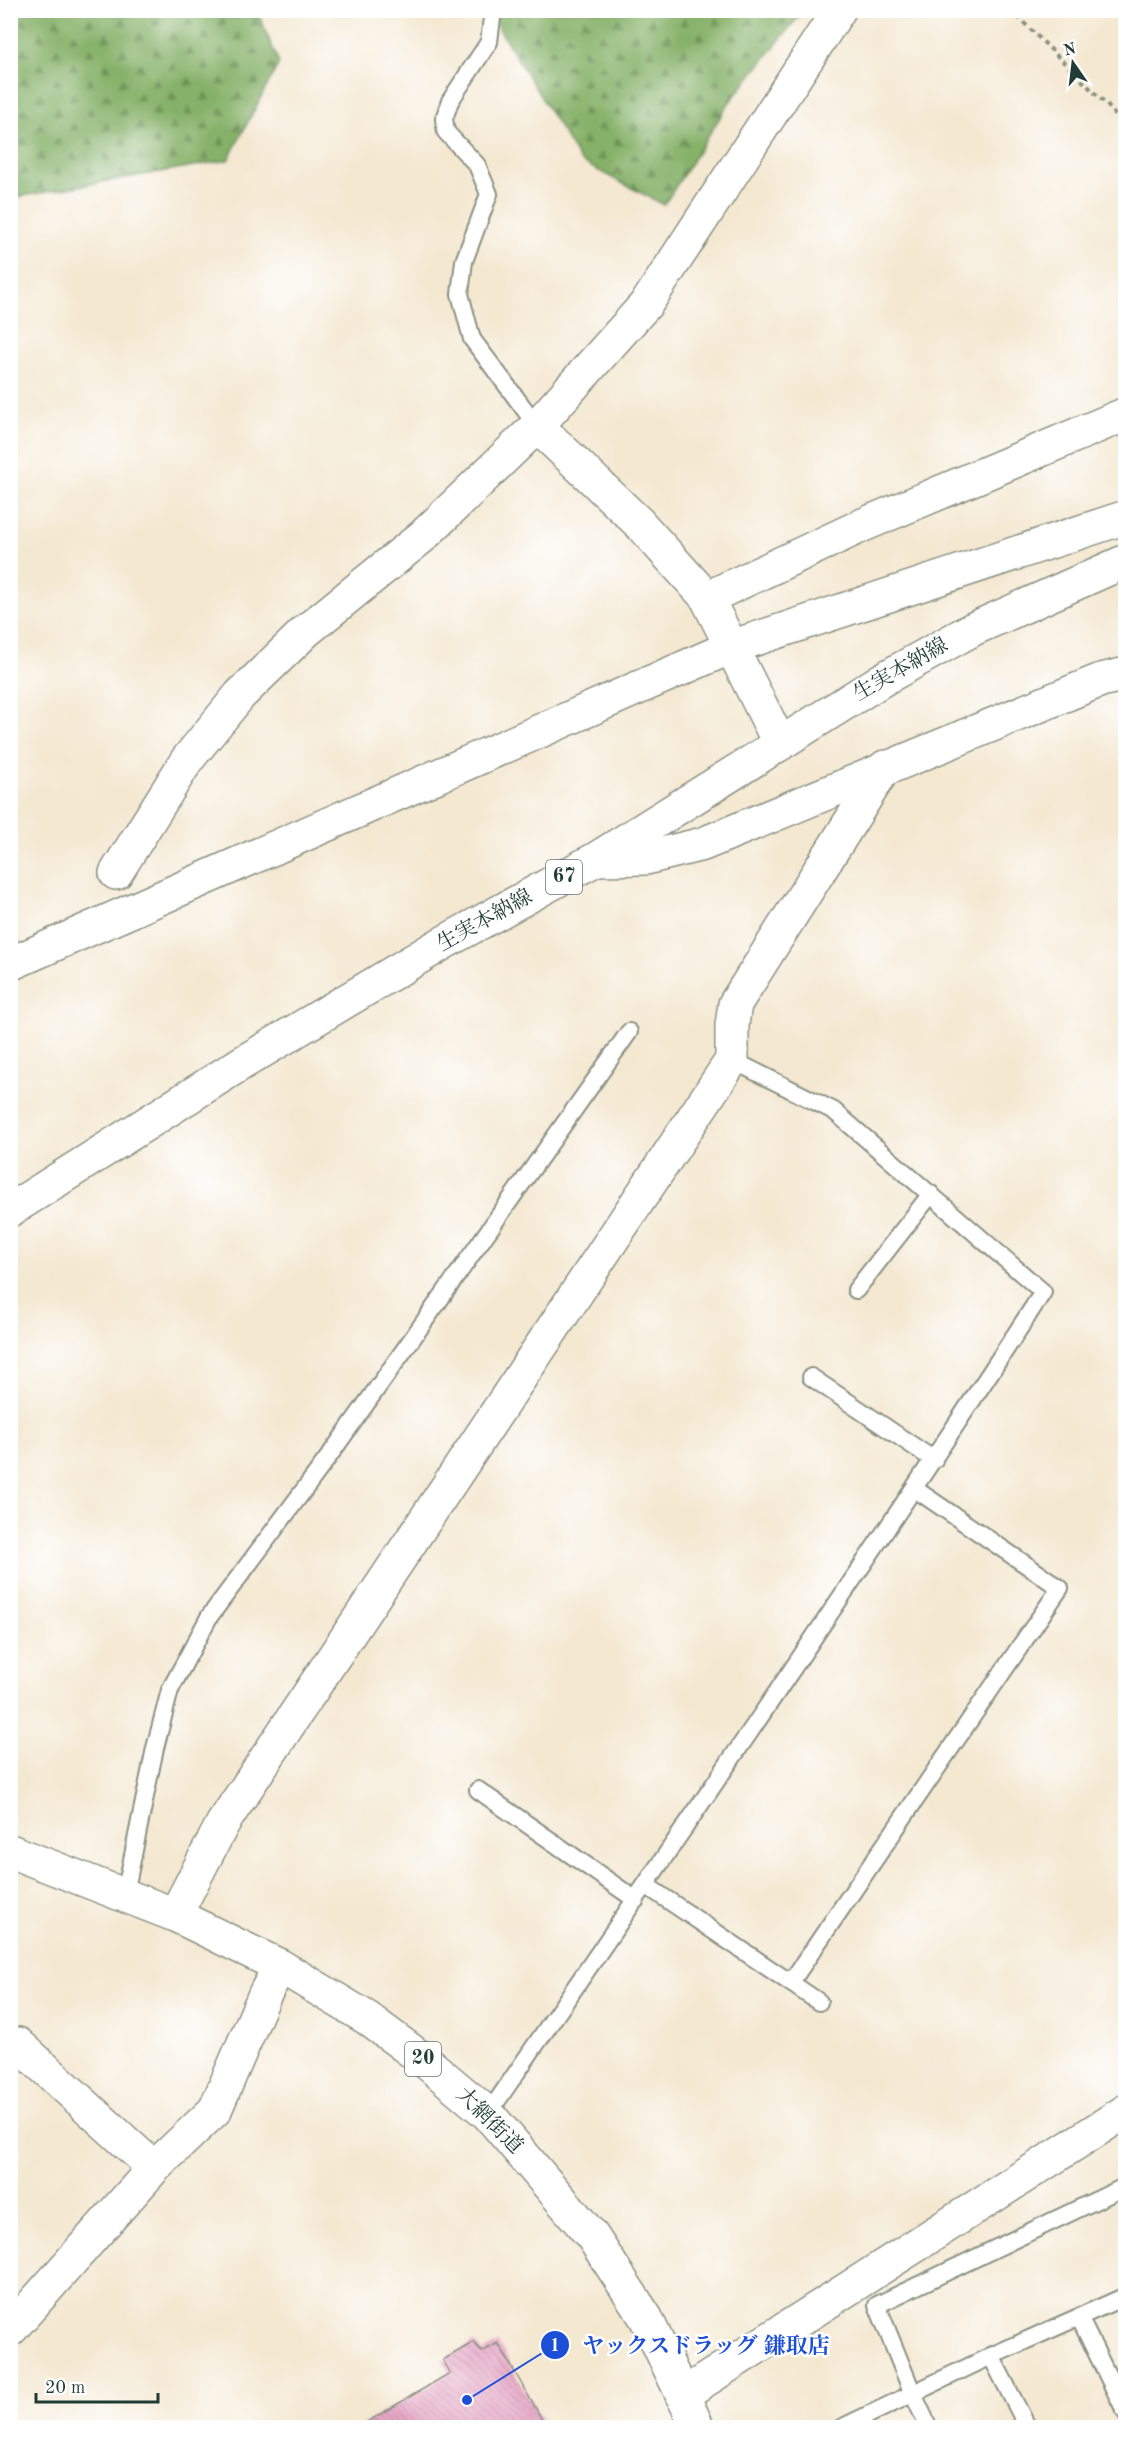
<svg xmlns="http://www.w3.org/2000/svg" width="1136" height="2438" viewBox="0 0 1136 2438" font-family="'Old Standard TT','Noto Serif JP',serif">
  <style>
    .forest { fill: url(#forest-firs); stroke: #52774e; stroke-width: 1.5 }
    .building { fill: url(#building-back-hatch) }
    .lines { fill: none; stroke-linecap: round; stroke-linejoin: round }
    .lane-casing { stroke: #8a9282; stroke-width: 20 }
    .street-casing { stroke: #8a9282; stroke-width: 36 }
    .primary-casing { stroke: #8a9282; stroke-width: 36 }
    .path { stroke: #8a9282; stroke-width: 4; stroke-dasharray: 4.5 4.5; stroke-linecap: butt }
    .lane { stroke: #fff; stroke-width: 16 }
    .street { stroke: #fff; stroke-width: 33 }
    .primary { stroke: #fff; stroke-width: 33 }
    .labels { text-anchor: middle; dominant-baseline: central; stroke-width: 5; stroke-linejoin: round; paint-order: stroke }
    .shield { fill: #fff; stroke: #627771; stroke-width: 1.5 }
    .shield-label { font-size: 20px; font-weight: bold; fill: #1f3d34 }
    .street-label { font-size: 21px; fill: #1f3d34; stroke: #fff }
    .leader { fill: none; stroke: #1d4ed8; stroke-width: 2 }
    .callout-dot { fill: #1d4ed8; stroke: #fff; stroke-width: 2 }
    .mark-label { font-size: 18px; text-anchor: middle; font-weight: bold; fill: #fff }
    .callout-label { font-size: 22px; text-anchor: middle; font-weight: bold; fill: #1d4ed8; stroke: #fff; stroke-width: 5; stroke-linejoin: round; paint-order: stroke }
  </style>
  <defs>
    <pattern id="forest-firs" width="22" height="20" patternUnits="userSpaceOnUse" patternTransform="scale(1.5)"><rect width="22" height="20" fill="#85b168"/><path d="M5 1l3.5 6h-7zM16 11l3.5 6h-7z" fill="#6c9156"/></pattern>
    <pattern id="building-back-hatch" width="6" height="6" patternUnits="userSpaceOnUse" patternTransform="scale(1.5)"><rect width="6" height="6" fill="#e7a3c4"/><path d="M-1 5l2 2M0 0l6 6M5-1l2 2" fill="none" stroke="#bb86a0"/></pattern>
  </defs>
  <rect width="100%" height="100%" fill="#fff"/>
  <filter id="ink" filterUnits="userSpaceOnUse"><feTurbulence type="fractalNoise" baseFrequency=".0167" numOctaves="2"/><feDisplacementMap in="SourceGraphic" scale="12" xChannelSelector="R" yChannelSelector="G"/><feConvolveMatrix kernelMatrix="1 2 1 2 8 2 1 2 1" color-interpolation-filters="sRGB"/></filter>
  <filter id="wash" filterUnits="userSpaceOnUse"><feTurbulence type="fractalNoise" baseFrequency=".008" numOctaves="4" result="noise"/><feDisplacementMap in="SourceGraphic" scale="24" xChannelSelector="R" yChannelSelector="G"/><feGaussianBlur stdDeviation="1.35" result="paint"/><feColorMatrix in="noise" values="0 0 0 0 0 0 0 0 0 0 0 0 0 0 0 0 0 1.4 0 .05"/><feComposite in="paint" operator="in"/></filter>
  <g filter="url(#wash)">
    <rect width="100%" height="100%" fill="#f4e8d1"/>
    <g class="forest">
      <path d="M11 10 257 11 279 63 228 160 11 198Z"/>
      <path d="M488 11H803L729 103 664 205 580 161Z"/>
    </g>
    <g id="blocks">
      <path class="building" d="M474 2342 482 2352 498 2343 547 2428H357L450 2373 443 2360Z"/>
    </g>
  </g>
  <g filter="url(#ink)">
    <use href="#blocks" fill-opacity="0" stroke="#8a9282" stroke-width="1.5"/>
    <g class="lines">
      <defs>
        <g id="lane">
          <path d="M493 10 489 42 450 101 444 119 446 132 477 165 489 194 464 261 460 294 472 339 537 426"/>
          <path d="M856 1290 931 1194"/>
          <path d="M811 1377 934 1460"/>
          <path d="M478 1790 636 1900"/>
          <path d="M647 1886 819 2002"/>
          <path d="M125 1894 155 1748 170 1690 209 1617 327 1459 629 1032"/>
          <path d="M791 1982 1060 1588 915 1489"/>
          <path d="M488 2114C675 1842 863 1569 1043 1292L834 1111 732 1060"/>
          <path d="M1079 2317 1126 2413"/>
          <path d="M991 2356 1028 2428"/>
          <path d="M841 2428 991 2356 1126 2296"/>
          <path d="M929 2428 913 2394 877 2305 1124 2187 1126 2190"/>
        </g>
        <g id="street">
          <path d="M537 426 639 523 707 598 780 744"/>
          <path d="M707 598 863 525 1126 414"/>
          <path d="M596 859 646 858 703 844 1101 680 1126 674"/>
          <path d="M116 873 187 760 240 695 306 631 423 536 537 426 647 303 839 10"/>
          <path d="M175 1915 223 1823 732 1060V1025L735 1004 885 767"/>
          <path d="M10 2053 18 2044 154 2168"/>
          <path d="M10 2330 154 2168 215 2110 265 1994 280 1966"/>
          <path d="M682 2395 1126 2111"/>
        </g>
        <g id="primary">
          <path d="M10 964 731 647 1126 517"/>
          <path d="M10 1210 242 1063 443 943 596 859 885 678 973 629 1126 561"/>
          <path d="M10 1851 175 1915 280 1966 367 2018 425 2061 488 2114 592 2236 646 2318 698 2428"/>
        </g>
      </defs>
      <use href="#lane" class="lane-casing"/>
      <use href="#street" class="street-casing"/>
      <use href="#primary" class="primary-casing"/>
      <path class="path" d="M1011 10 1107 105 1126 129"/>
      <use href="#lane" class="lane"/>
      <use href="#street" class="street"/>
      <use href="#primary" class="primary"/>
    </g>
  </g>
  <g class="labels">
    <g class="shield">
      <rect x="546" y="860" width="36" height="34" rx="4.5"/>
      <rect x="405" y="2042" width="36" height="34" rx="4.5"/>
    </g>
    <g class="shield-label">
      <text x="564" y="877">67</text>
      <text x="423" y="2059">20</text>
    </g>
    <g class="street-label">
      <text transform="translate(901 670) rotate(-30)">生実本納線</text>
      <text transform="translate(485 921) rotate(-29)">生実本納線</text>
      <text transform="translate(489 2121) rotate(45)">大網街道</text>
    </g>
  </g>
  <path class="leader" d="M467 2400L555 2345"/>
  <g class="callout-dot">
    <circle cx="467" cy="2400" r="6"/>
    <circle cx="555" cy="2345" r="15"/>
  </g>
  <g class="mark-label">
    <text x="555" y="2351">1</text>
  </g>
  <g class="callout-label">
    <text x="706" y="2353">ヤックスドラッグ 鎌取店</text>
  </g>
  <rect width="1136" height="2438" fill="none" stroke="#fff" stroke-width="36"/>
  <g transform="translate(1073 63) rotate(346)" stroke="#ffffff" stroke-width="4.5" paint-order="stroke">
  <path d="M0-4.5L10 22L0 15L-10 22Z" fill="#1f3d34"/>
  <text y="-9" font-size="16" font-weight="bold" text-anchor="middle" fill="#1f3d34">N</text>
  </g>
  <path d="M36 2393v9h122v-9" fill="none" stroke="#1f3d34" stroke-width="3"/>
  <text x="45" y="2393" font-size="18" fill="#1f3d34" stroke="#ffffff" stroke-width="4.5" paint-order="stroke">20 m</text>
</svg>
